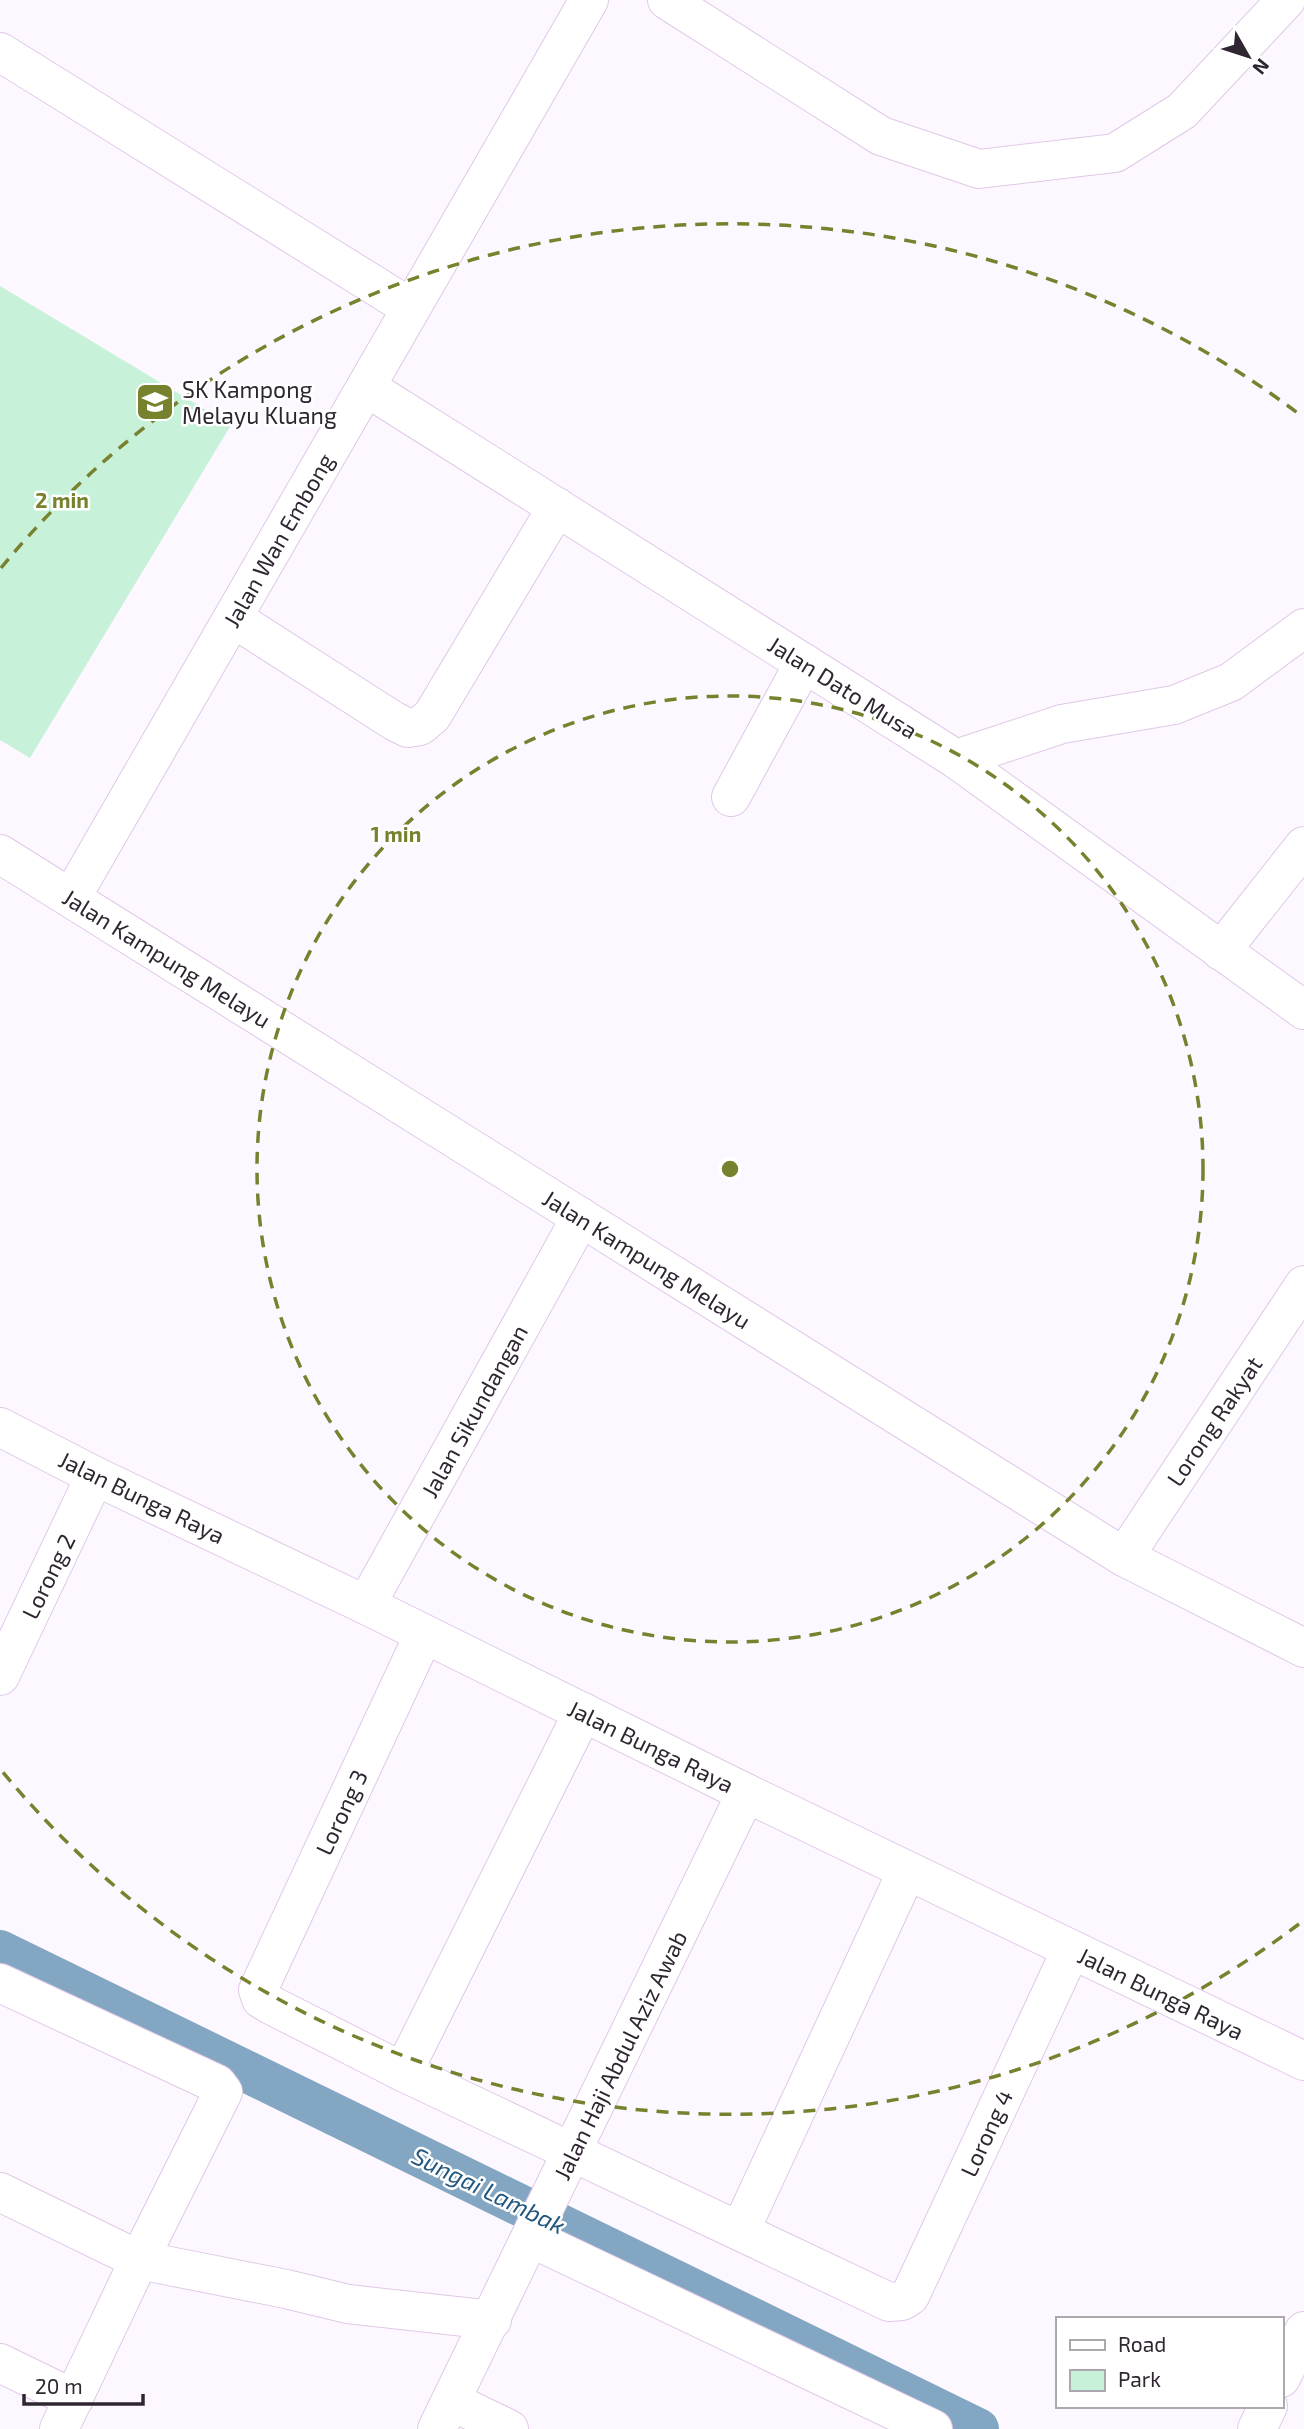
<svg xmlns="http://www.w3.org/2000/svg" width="1304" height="2429" viewBox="0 0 1304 2429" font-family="'Exo 2',sans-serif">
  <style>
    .green { fill: #c7f1d9 }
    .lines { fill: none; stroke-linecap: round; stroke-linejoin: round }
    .canal { stroke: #83a6c2; stroke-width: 42 }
    .minor-casing { stroke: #e0c8e7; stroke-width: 40 }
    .minor { stroke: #fff; stroke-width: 38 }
    .ring { fill: none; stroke: #78822e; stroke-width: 3.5; stroke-dasharray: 12 9 }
    .labels { text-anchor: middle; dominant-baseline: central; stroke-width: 5; stroke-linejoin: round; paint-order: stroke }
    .poi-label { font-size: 23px; fill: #2f2632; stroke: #fff; text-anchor: start }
    .street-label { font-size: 23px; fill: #2f2632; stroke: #fff }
    .water-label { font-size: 24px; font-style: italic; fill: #21577f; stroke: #fff }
    .centre { fill: #78822e; stroke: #fff; stroke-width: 3.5 }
    .ring-label { font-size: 21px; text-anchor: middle; font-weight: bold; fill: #78822e; stroke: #fff; stroke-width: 5; stroke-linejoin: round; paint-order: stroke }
  </style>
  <rect width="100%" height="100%" fill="#fdf8ff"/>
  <path class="green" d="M0 286 231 425 30 758 0 740Z"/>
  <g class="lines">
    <path class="canal" d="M0 1951 978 2429"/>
    <defs>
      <g id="minor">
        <path d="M667 0 881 136 979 169 1115 153 1182 111 1286 0"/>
        <path d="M0 52 411 308"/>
        <path d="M366 387 956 759 1304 1010"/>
        <path d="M233 618 394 721 408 728 420 726 432 716 557 507"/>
        <path d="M956 759 1062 724 1174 705 1231 682 1304 628"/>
        <path d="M731 797 804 663"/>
        <path d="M0 854 1124 1557 1304 1648"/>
        <path d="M71 898 589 0"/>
        <path d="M1221 951 1304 846"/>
        <path d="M0 1427 95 1476 366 1605 746 1793 1304 2061"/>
        <path d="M1124 1557 1304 1285"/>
        <path d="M366 1605 581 1217"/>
        <path d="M424 1634 258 1990 261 1999 269 2004 403 2072 583 1712"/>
        <path d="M0 1676 95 1476"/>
        <path d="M0 1983 217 2084 223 2092 139 2260 59 2429"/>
        <path d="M403 2072 889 2302 902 2301 910 2296 1071 1950"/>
        <path d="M0 2192 139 2260 286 2289 348 2304 492 2320"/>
        <path d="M740 2231 907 1871"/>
        <path d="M531 2238 933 2429"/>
        <path d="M0 2363 74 2399"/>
        <path d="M1281 2378 1304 2331"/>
        <path d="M451 2401 509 2429"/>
        <path d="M437 2429 746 1793"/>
        <path d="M1257 2429 1268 2406"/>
      </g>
    </defs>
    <use href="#minor" class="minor-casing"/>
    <use href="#minor" class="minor"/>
  </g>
  <g class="ring">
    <circle cx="730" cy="1169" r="473"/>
    <path d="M1299 1924A945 945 0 0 1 1 1770M1 568A945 945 0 0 1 1299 414"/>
  </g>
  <defs>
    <symbol id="school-square" viewBox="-11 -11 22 22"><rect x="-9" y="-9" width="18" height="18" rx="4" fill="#78822e" stroke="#fff"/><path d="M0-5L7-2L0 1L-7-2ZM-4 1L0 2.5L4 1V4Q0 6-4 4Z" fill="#fff"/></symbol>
  </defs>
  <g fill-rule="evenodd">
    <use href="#school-square" x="133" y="380" width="44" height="44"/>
  </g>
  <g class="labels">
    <g class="poi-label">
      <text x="182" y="389">SK Kampong<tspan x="182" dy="26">Melayu Kluang</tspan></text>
    </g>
    <g class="street-label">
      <text transform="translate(278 540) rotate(-60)">Jalan Wan Embong</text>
      <text transform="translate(843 687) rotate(32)">Jalan Dato Musa</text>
      <text transform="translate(167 958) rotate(32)">Jalan Kampung Melayu</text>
      <text transform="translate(647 1259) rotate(32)">Jalan Kampung Melayu</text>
      <text transform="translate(474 1411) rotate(-61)">Jalan Sikundangan</text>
      <text transform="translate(1214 1421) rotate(-56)">Lorong Rakyat</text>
      <text transform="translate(142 1497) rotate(26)">Jalan Bunga Raya</text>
      <text transform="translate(48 1576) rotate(-64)">Lorong 2</text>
      <text transform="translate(651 1746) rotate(26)">Jalan Bunga Raya</text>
      <text transform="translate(341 1812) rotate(-65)">Lorong 3</text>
      <text transform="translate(1161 1993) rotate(26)">Jalan Bunga Raya</text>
      <text transform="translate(620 2055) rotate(-64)">Jalan Haji Abdul Aziz Awab</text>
      <text transform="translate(986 2133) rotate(-65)">Lorong 4</text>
    </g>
    <g class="water-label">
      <text transform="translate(489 2190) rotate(26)">Sungai Lambak</text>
    </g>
  </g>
  <circle cx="730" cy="1169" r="10" class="centre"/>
  <g class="ring-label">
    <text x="62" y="508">2 min</text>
    <text x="396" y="842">1 min</text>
  </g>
  <rect x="1056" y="2317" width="228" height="91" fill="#ffffff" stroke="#aca8ad" stroke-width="2"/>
  <rect x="1070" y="2340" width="35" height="10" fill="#ffffff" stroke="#aca8ad" stroke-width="2"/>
  <text x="1118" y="2352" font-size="21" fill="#2f2632">Road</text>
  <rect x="1070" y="2370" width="35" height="21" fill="#c7f1d9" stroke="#aca8ad" stroke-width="2"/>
  <text x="1118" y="2387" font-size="21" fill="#2f2632">Park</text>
  <g transform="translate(1248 56) rotate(129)" stroke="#ffffff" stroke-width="5" paint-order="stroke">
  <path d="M0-5L12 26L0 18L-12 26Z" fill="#2f2632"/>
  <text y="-10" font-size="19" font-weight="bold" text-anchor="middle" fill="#2f2632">N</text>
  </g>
  <path d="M24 2394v10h119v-10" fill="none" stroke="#2f2632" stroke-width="3.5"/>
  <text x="35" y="2394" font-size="21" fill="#2f2632" stroke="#ffffff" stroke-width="5" paint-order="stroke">20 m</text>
</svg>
